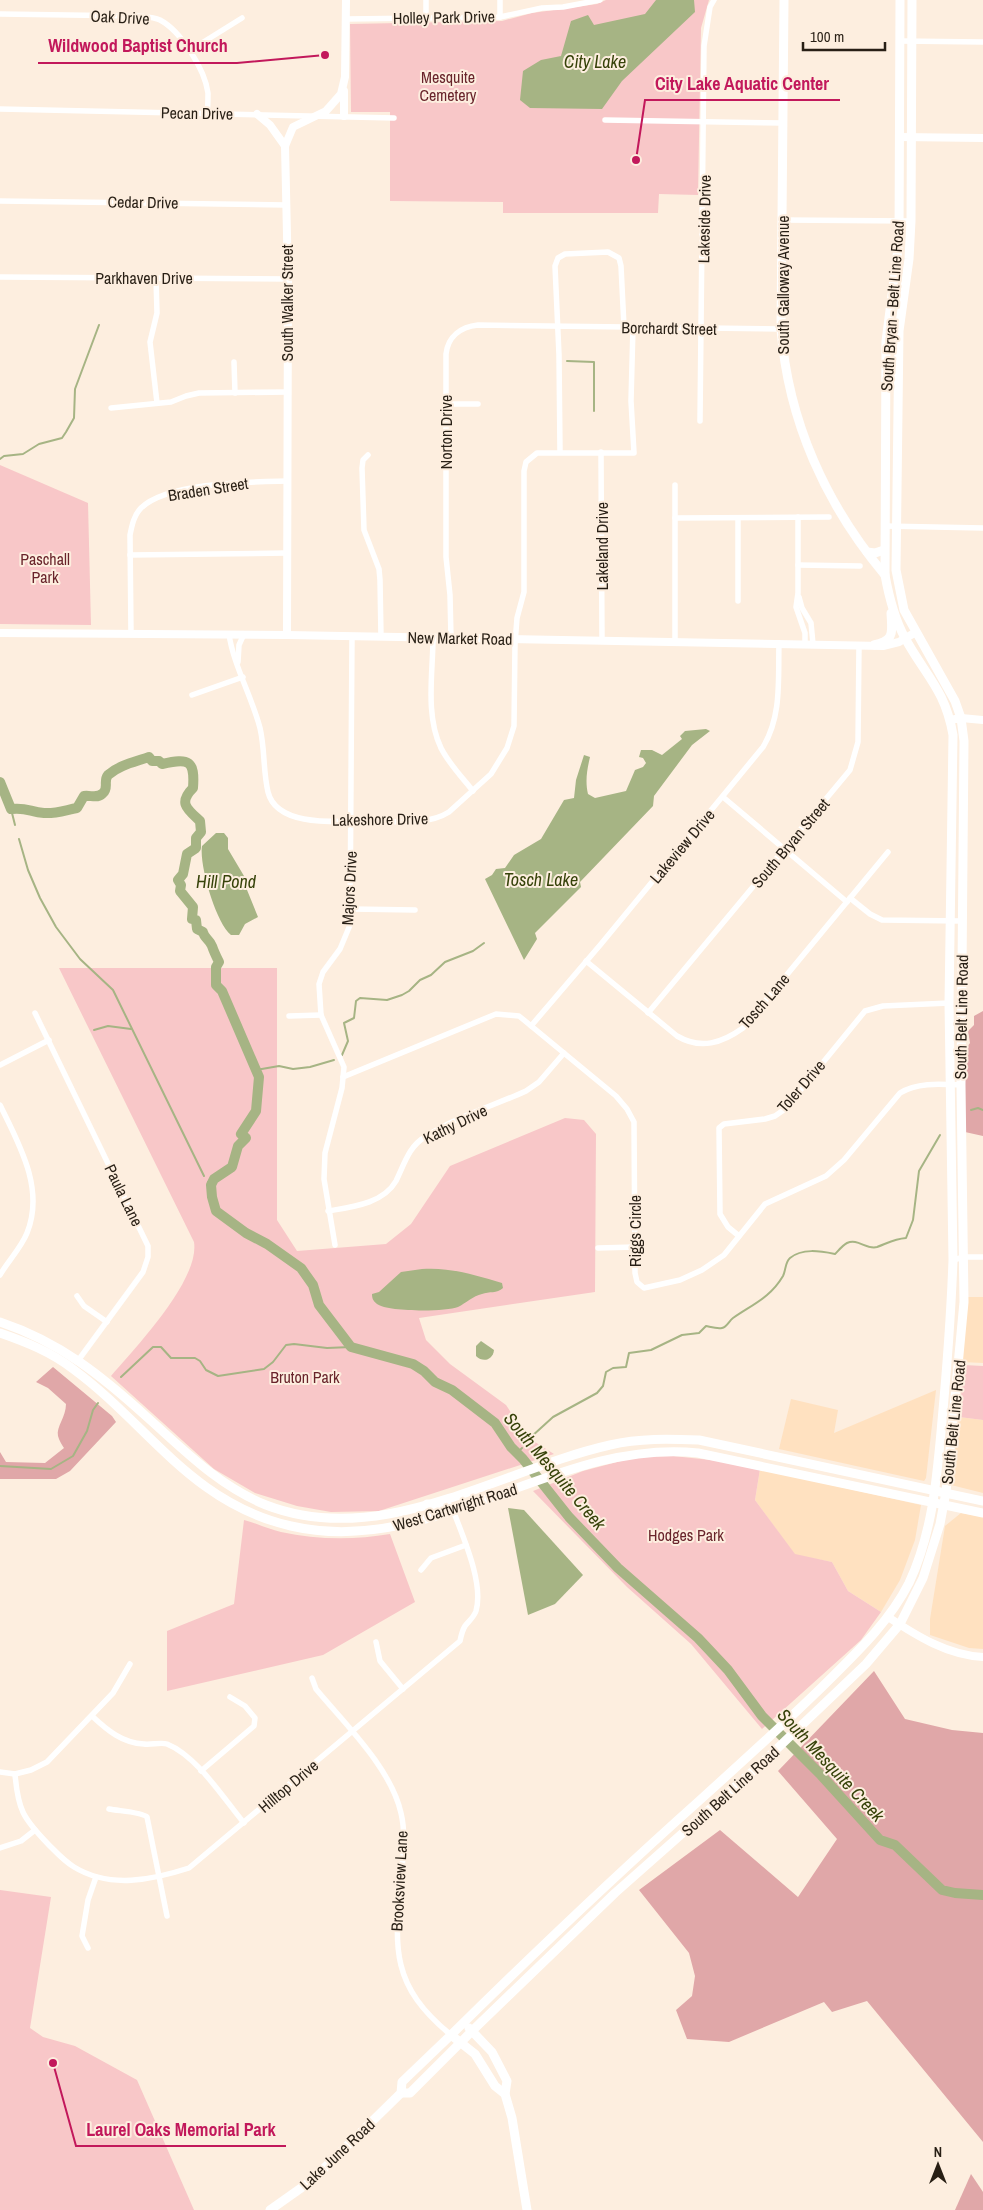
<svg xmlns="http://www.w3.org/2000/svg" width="983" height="2210" viewBox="0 0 983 2210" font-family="'Archivo Narrow',sans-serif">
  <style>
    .built { fill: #ffe1c0 }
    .green { fill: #f8c7c8 }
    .forest { fill: #e0a7a8 }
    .water { fill: #a6b484 }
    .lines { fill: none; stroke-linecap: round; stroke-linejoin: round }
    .stream { stroke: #a6b484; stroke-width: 2 }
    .river { stroke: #a6b484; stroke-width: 10 }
    .minor { stroke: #fff; stroke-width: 5.5 }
    .tertiary { stroke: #fff; stroke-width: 8 }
    .secondary { stroke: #fff; stroke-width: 9 }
    .primary { stroke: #fff; stroke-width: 9 }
    .labels { text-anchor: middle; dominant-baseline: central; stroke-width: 4; stroke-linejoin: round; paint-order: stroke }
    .street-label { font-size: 16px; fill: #281f15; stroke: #fdeedf }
    .park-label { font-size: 16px; fill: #69242b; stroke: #fdeedf }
    .water-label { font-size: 18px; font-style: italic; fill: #364209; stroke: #fdeedf }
    .leader { fill: none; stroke: #c2185b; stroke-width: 2 }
    .callout-dot { fill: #c2185b; stroke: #fdeedf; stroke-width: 2 }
    .callout-label { font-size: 18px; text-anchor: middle; font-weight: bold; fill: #c2185b; stroke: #fdeedf; stroke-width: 4; stroke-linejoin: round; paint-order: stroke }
  </style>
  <rect width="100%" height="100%" fill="#fdeedf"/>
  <g class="built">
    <path d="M967 1297H983V1363L962 1362Z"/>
    <path d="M936 1390 926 1478 924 1481 779 1449 791 1399 838 1410 834 1433Z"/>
    <path d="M959 1417 983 1420V1493L951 1485Z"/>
    <path d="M760 1469 921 1505 915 1540 900 1580 881 1612 848 1591 832 1562 795 1555 755 1500Z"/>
    <path d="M961 1513 983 1517V1649L969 1648 930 1635V1619L945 1526Z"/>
  </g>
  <g class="green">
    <path d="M606 0H709L701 28 698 195 659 194 658 213H503V202L390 201V112H351L350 24 502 21 532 13 597 4Z"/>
    <path d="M0 465 88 503 91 625 0 624Z"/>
    <path d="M59 968H277V1220L297 1251 386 1244 411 1224 450 1166 565 1118 584 1120 596 1134 595 1292 419 1318 426 1340 450 1364 506 1405 527 1437 554 1454 379 1511 331 1512 297 1506 255 1493 214 1469 111 1376C135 1348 200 1280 194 1242Z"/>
    <path d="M964 1365 983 1366V1420L959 1417Z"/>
    <path d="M673 1456 720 1461 760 1469 755 1500 795 1554 832 1562 848 1591 881 1612 861 1640 762 1729 691 1644 627 1587 533 1491 583 1471 636 1457Z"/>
    <path d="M244 1520C256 1523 268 1529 281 1532 317 1540 355 1540 390 1534L415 1602 323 1655 167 1691V1631L234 1604Z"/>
    <path d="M0 1890 51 1897 30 2028 43 2037 75 2046 137 2080 194 2210H0Z"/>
  </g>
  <g class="forest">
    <path d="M983 1011V1136L965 1132V1050L970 1043 968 1031 974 1025V1016Z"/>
    <path d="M53 1367 112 1416 116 1422 70 1471 56 1479H0V1452L6 1462 45 1463 64 1448C62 1445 59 1440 58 1436 56 1427 66 1417 66 1404L48 1388 36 1382Z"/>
    <path d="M874 1671 905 1719 952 1730 983 1733V2142L867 2001 832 2012 824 2002 729 2042 687 2039 676 2010 692 1996 695 1976 689 1953 639 1890 720 1830 798 1897 837 1839 778 1771Z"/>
    <path d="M971 2174 983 2192V2210H955Z"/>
  </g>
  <g class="water">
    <path d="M656 0H694L695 12 622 81 602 109 530 108 520 100 523 71 541 60 561 56 571 21 588 15 594 25 645 14Z"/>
    <path d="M706 729 710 731 692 745 654 796 653 806 580 882 581 887 535 933 537 939 524 960 485 879 492 875 496 869 505 868 514 855 541 839 564 800 574 798 576 780 584 755 590 757C587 770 585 781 588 794L595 798 626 791 635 770 643 767 646 763 643 758 639 757 641 750H652L662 755 682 739 680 736 685 731Z"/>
    <path d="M216 833H224L228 838V849L244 876 245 885 258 917 245 924 239 935H231C216 923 199 865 202 846Z"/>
    <path d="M422 1269C450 1267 475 1275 502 1283L503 1288C497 1294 489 1291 482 1294 473 1296 466 1303 458 1307 445 1312 388 1312 377 1304 373 1301 372 1298 372 1294L379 1292 401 1272Z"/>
    <path d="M481 1341 494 1350C493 1360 483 1363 476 1356V1346Z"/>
    <path d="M508 1508 524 1510 583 1575 555 1604 528 1615Z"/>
  </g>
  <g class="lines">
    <g class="stream">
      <path d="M567 361 594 362V411"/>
      <path d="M0 459 4 456 23 454 39 444 62 438 66 432 74 418 75 389 99 325"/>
      <path d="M11 809 15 825"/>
      <path d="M19 839 28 870 40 898 56 927 80 959 113 990 204 1176"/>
      <path d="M94 1030 108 1026 131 1029"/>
      <path d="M342 1055 348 1041 344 1023 354 1018 356 1001 360 998 387 1000 402 995 409 991 420 980 431 975 445 962 473 951 484 943"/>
      <path d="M256 1070 279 1066 293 1069 310 1067 334 1060"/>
      <path d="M971 1110 978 1108 983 1110"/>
      <path d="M208 1182 211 1185"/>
      <path d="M121 1377 153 1347H161L171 1358H195L200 1361 206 1370 218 1376 264 1369 273 1362 286 1345 294 1344 327 1348 351 1347"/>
      <path d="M531 1437 553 1417 597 1393 603 1386 606 1372 613 1368 626 1367 629 1353 651 1350 682 1335 699 1333 706 1326C711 1327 717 1329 722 1328 727 1327 729 1321 733 1318 753 1304 770 1298 783 1276 786 1270 785 1262 790 1258 802 1248 820 1251 835 1254 838 1251 843 1245 847 1243 858 1238 866 1250 877 1247 888 1243 894 1239 906 1238L913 1220 919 1171 940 1135"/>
      <path d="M517 1453 522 1448"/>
      <path d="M0 1466 51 1469 73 1456 87 1431 93 1410 98 1403"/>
    </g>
    <path class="river" d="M0 782 11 809C27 807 30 812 44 813 55 814 66 810 77 808L84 796C91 795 98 799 103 793 109 788 103 781 108 775 119 765 135 762 149 757L152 761H159L162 764C189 758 195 760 193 788 178 803 187 809 200 821L201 832 196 838V848L187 854 183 874 178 880 181 885 180 891 193 907 192 919 196 920 197 929 203 932C204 938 210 940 212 946 214 952 216 956 219 962L216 967V985L222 991 259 1077 256 1111 241 1134 246 1138 238 1146 232 1167 214 1179 211 1185 212 1197 216 1211 246 1233 267 1244 301 1268 313 1285 319 1305 351 1347 413 1364 424 1371 435 1382 452 1390 495 1423 511 1447 523 1459 569 1517 618 1568 698 1638 728 1670 762 1716 820 1774 880 1840 895 1845 942 1890 955 1893 983 1895"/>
    <g class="minor">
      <path d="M500 0V17"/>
      <path d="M0 14 137 16C145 17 153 17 160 20 181 31 205 70 208 93 208 100 208 107 207 113"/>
      <path d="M426 18V0"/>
      <path d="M346 19 500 17 542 8 563 7 600 0"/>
      <path d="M900 41 983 42"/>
      <path d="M189 51 242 18"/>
      <path d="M0 109 394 118"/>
      <path d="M605 120 784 123"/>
      <path d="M0 201 286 205"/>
      <path d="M783 220 911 221"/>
      <path d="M0 277 288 279"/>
      <path d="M156 279 157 313 150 342 157 403"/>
      <path d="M234 362 235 393"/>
      <path d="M446 404H478"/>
      <path d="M111 408 171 402 186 396 199 393 287 392"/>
      <path d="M700 421 704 46 710 7 714 0"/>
      <path d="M560 452 559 355 555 266 558 258 565 254 608 252 619 258 621 266 624 327"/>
      <path d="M601 452 602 640"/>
      <path d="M368 455 363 460 362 468 364 530 379 569 380 580 381 637"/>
      <path d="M675 485V642"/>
      <path d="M798 517V593L796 607 805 633V644"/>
      <path d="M675 518 829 517"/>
      <path d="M884 526 983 528"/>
      <path d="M130 555 287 553"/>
      <path d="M798 565 860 566"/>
      <path d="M799 597 802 608 811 623 813 644"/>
      <path d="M738 601V518"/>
      <path d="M131 634 130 535C132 525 134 515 141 508 167 482 251 482 287 481"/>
      <path d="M229 634C233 664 252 697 260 728 265 749 263 771 268 792 277 829 343 821 371 821 396 821 427 826 449 812L491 774 507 748 514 726 515 644 517 618 524 592V471L526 462 537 453H634L631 401 633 327"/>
      <path d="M433 638C433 672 425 715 441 748 449 764 462 777 473 791"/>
      <path d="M451 638 450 595 446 557V354C448 336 461 327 478 325L781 329"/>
      <path d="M238 662 239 645 244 634"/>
      <path d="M192 695 243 677"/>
      <path d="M723 797 847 902"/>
      <path d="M850 898 870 914 882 920 962 921"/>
      <path d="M351 909 415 910"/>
      <path d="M586 961 677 1036C701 1050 722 1043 743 1028L888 852"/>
      <path d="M35 1013 148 1246V1257L143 1272 77 1362"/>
      <path d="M648 1013 850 770 858 742 859 645"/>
      <path d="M289 1016 321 1015"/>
      <path d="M531 1026 601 944 763 747C782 716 778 679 779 643"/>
      <path d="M0 1065 49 1040"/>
      <path d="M343 1077 496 1014 519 1016 616 1096 627 1109 634 1122 635 1273 637 1282 644 1288 680 1280 702 1270 724 1255 765 1204 826 1176 844 1160 900 1093C917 1082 941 1084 961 1085"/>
      <path d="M0 1105C19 1144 45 1189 27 1233 21 1248 8 1261 0 1275"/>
      <path d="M328 1211C351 1207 383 1204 396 1181 404 1165 409 1146 425 1137 455 1117 493 1106 526 1091L539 1082 564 1053"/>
      <path d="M739 1236 728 1227 720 1214 719 1128 724 1124 765 1119 775 1116 785 1109 865 1011 883 1006 949 1003"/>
      <path d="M335 1245 324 1179 325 1153 342 1088 344 1067 321 1015 319 984 323 972 340 949 350 925 352 636"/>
      <path d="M598 1248 635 1247"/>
      <path d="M953 1260 964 1257H983"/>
      <path d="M77 1296 84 1306 107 1322"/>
      <path d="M421 1570 431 1558 466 1545"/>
      <path d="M376 1642 380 1661 403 1689"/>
      <path d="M312 1678 316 1689C345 1724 391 1768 401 1813 406 1834 403 1857 401 1878 394 1949 391 1986 451 2035"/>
      <path d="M92 1716C107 1730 122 1743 144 1744 151 1745 161 1742 167 1744 197 1756 224 1799 244 1823"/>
      <path d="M201 1771 254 1726 255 1718 245 1706 230 1697"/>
      <path d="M0 1772 15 1774 31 1770 47 1762 113 1693 130 1664"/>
      <path d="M15 1774C18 1810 23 1818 48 1844 56 1852 64 1861 74 1867 110 1889 152 1880 189 1868L460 1641C461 1636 462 1631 465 1626 469 1621 474 1617 476 1611 484 1583 463 1537 453 1510"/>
      <path d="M109 1809C119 1811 142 1812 147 1817L167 1916"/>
      <path d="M0 1848 21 1841 35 1830"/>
      <path d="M88 1948 82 1936 88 1900 96 1877"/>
    </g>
    <g class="tertiary">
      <path d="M257 114 270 125 285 146"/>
      <path d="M344 116V91"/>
      <path d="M899 137 983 138"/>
      <path d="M0 633 287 635 883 646 899 642 916 632"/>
      <path d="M287 635 288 279 285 146 293 127 326 111 341 94 345 77 346 0"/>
      <path d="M950 720 961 718 983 720"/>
      <path d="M888 1617C917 1636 947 1655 983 1657"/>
    </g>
    <g class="secondary">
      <path d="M784 0 781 329C788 421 826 505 885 575"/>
      <path d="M867 552 875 553 884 550"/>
      <path d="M0 1322C60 1342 102 1376 148 1418 185 1451 219 1486 266 1505 382 1550 499 1470 610 1445 640 1438 669 1439 699 1440L983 1501"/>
      <path d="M0 1333C26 1342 51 1352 73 1369 149 1425 191 1503 291 1526 433 1559 556 1438 698 1453L983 1513"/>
      <path d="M427 1504 449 1507 453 1510"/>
      <path d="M401 2093H410L472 2031"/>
      <path d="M270 2210 311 2181 401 2093 402 2082 451 2035"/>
    </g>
    <g class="primary">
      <path d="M874 645C895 640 892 633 891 613"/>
      <path d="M469 2028 492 2052 507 2081 505 2094 512 2118 527 2210"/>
      <path d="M472 2031 615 1893 763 1762 866 1664 900 1624 923 1578 940 1524 946 1492 964 1302 961 1085 964 741 961 718 955 701 904 610 896 570 899 331 909 259 911 221 912 0"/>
      <path d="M505 2094 495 2086 475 2054 451 2035C532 1955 615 1876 700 1800 741 1763 782 1726 822 1687 854 1655 888 1624 909 1583 933 1532 937 1476 942 1421 947 1367 951 1314 953 1260L949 1003 953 735C945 689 925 675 905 638 894 618 889 597 885 575L886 341 899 241 900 0"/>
    </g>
  </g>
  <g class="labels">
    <g class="street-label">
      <text transform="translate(120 17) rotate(3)">Oak Drive</text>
      <text transform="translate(444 17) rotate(-1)">Holley Park Drive</text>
      <text transform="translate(197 113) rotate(1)">Pecan Drive</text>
      <text transform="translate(143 202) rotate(1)">Cedar Drive</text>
      <text transform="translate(704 219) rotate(-89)">Lakeside Drive</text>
      <text x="144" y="278">Parkhaven Drive</text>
      <text transform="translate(783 285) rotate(-90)">South Galloway Avenue</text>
      <text transform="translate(287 303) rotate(-90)">South Walker Street</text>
      <text transform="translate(892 306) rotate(-86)">South Bryan - Belt Line Road</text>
      <text transform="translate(669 328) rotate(1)">Borchardt Street</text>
      <text transform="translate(446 432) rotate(-90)">Norton Drive</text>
      <text transform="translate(208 489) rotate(-9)">Braden Street</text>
      <text transform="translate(602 546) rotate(-90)">Lakeland Drive</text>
      <text transform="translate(460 638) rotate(1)">New Market Road</text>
      <text transform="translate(380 819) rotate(-1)">Lakeshore Drive</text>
      <text transform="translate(790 843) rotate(-50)">South Bryan Street</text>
      <text transform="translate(682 846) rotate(-50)">Lakeview Drive</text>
      <text transform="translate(349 888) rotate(-87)">Majors Drive</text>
      <text transform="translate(764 1001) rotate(-49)">Tosch Lane</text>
      <text transform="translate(961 1017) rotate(-89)">South Belt Line Road</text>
      <text transform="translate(801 1086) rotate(-49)">Toler Drive</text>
      <text transform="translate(455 1124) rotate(-26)">Kathy Drive</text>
      <text transform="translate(124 1195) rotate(64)">Paula Lane</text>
      <text transform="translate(635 1231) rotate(-90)">Riggs Circle</text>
      <text transform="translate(953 1422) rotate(-84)">South Belt Line Road</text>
      <text transform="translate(455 1507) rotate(-17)">West Cartwright Road</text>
      <text transform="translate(288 1786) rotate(-40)">Hilltop Drive</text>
      <text transform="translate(730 1791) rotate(-42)">South Belt Line Road</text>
      <text transform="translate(399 1881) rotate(-87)">Brooksview Lane</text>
      <text transform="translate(337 2154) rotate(-43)">Lake June Road</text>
    </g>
    <g class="park-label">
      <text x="448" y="77">Mesquite<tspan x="448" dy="18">Cemetery</tspan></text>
      <text x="45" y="559">Paschall<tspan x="45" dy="18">Park</tspan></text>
      <text x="305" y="1377">Bruton Park</text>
      <text x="686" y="1535">Hodges Park</text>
    </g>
    <g class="water-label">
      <text x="595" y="61">City Lake</text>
      <text x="541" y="879">Tosch Lake</text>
      <text x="226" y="881">Hill Pond</text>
      <text transform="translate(555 1471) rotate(50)">South Mesquite Creek</text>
      <text transform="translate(831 1765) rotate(47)">South Mesquite Creek</text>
    </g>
  </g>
  <path class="leader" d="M325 55L237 63H38M636 160L645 100H840M53 2063L76 2146H286"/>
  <g class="callout-dot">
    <circle cx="325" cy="55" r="5"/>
    <circle cx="636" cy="160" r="5"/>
    <circle cx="53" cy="2063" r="5"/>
  </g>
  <g class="callout-label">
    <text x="138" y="52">Wildwood Baptist Church</text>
    <text x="742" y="90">City Lake Aquatic Center</text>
    <text x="181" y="2136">Laurel Oaks Memorial Park</text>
  </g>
  <g transform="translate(938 2165)" stroke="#fdeedf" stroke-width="4" paint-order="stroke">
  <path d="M0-4L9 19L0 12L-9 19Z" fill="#281f15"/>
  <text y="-8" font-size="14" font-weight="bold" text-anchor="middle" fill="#281f15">N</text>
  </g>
  <path d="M803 42v8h82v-8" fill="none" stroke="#281f15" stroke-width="2.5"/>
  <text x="810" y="42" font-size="15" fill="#281f15" stroke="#fdeedf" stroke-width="4" paint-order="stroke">100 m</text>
</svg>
